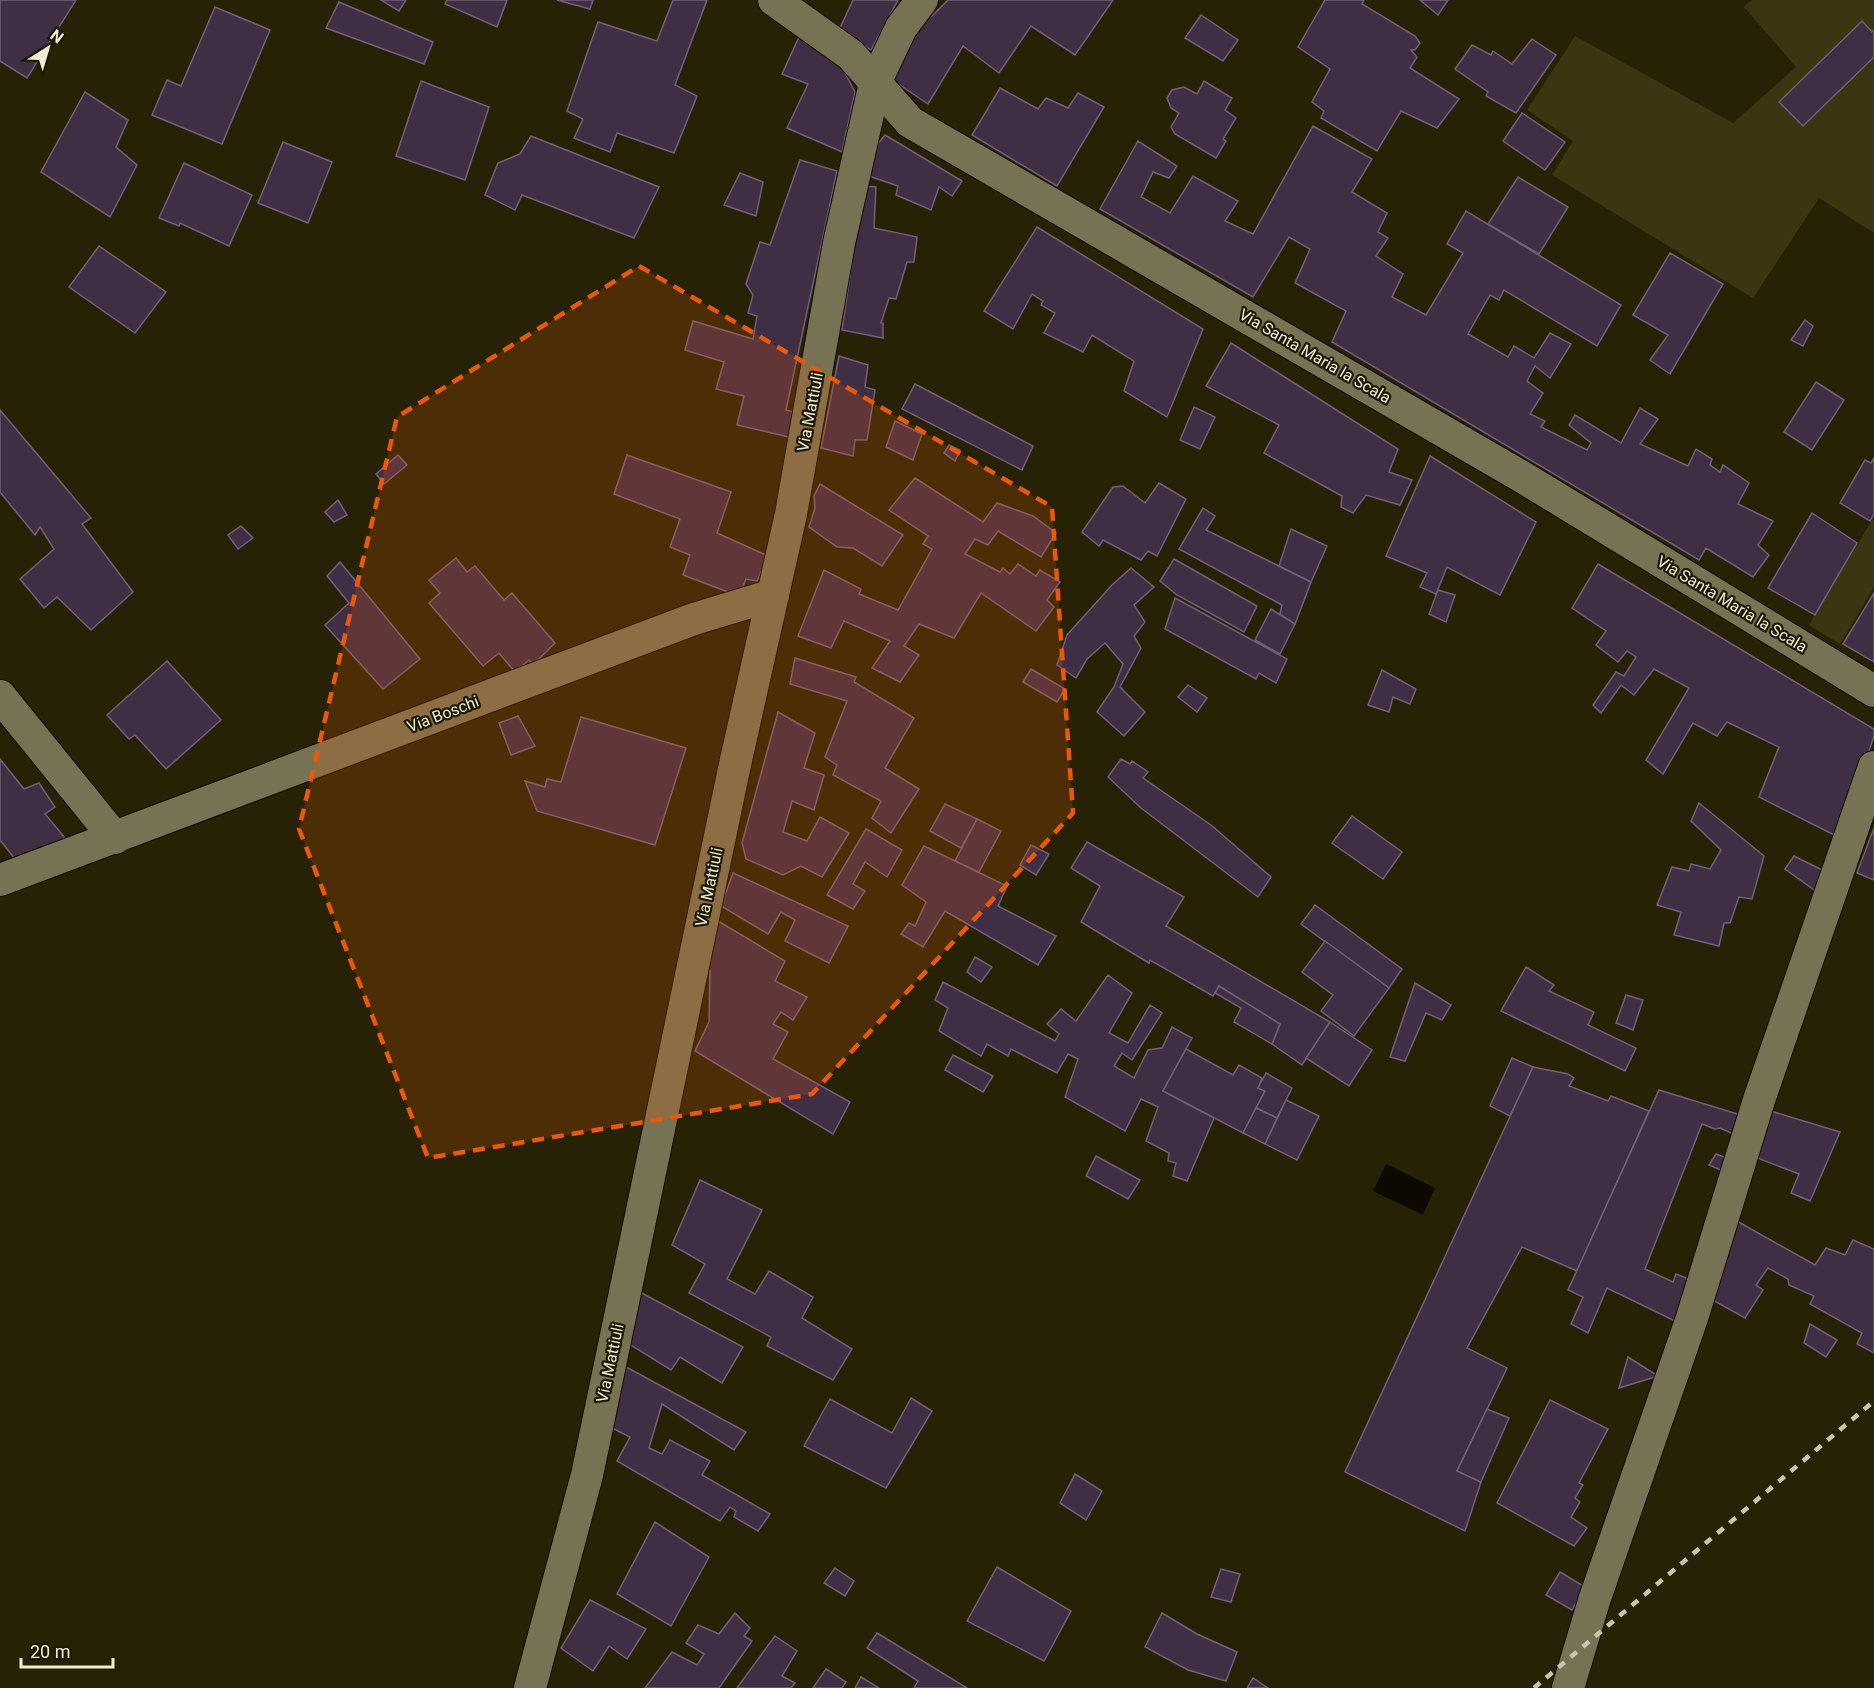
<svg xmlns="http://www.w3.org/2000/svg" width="1874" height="1688" viewBox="0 0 1874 1688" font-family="Roboto,sans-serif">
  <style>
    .green { fill: #3b3512 }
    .water { fill: #0d0900 }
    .building { fill: #402e45; stroke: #725f78; stroke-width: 1.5 }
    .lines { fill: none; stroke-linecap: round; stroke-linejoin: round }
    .minor-casing { stroke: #100b00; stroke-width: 34 }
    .minor { stroke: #777253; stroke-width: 32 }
    .rail { stroke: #c8c5b2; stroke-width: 4.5; stroke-dasharray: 8 8; stroke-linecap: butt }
    .marked { fill: #e8590c; fill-opacity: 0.2; stroke: #e8590c; stroke-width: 4.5; stroke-dasharray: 12 8; stroke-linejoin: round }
    .labels { text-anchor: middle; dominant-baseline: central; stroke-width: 4.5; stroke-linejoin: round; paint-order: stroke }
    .street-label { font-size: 16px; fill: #efecdc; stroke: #1d1800 }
  </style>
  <rect width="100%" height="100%" fill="#272205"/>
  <g class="green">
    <path d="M1752 0H1874V233L1819 198 1753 298 1552 175 1573 141 1527 110 1575 36 1733 123 1796 67 1744 7Z"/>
    <path d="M1874 517V587L1840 644 1809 625Z"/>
  </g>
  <path class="water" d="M1386 1164 1435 1188 1423 1215 1373 1191Z"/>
  <g class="building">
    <path d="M0 0H76L27 78 0 61Z"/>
    <path d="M381 0H406L399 11Z"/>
    <path d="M447 0H507L497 27 445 4Z"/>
    <path d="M557 0H593L590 9Z"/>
    <path d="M673 0H707L675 85 697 96 674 153 617 133 610 152 574 138 583 119 567 111 598 22 657 41Z"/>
    <path d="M853 0H898L871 50 840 28Z"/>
    <path d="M948 0H1113L1075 55 1031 26 999 73 963 46 928 104 894 81 900 56 925 17 932 16Z"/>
    <path d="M1325 0H1364L1362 4 1415 36 1420 43 1415 50H1411L1417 57 1410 68 1459 99 1437 128 1401 111 1377 151 1321 118 1324 111 1312 102 1330 69 1298 47Z"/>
    <path d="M1420 0H1448L1438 15Z"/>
    <path d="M339 2 433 42 424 64 326 28Z"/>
    <path d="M215 7 270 30 222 144 152 115 167 80 181 86Z"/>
    <path d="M1201 15 1238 40 1223 61 1185 38Z"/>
    <path d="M1862 21 1872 32 1874 30V57L1803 126 1779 102Z"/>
    <path d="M800 35 842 67 855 92 842 152 787 128 808 84 782 74Z"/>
    <path d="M1532 39 1556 55 1516 113 1486 96 1488 92 1455 69 1472 45 1491 55 1493 51 1512 64Z"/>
    <path d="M421 81 489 107 465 180 396 156Z"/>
    <path d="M1204 81 1232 98 1225 110 1236 118 1223 139 1226 141 1216 158 1175 134 1171 127 1179 113 1171 108 1167 98 1172 90 1184 87 1197 94Z"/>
    <path d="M1000 88 1038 109 1046 98 1068 108 1078 93 1104 107 1057 186 972 135Z"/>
    <path d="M85 92 128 120 116 147 137 165 110 217 41 172Z"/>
    <path d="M1522 113 1565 142 1545 170 1503 141Z"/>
    <path d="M1313 126 1372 159 1352 192 1387 213 1378 232 1388 238 1376 256 1403 274 1392 297 1426 315 1463 253 1447 244 1466 211 1621 305 1597 346 1504 290 1499 300 1490 295 1468 334 1508 357 1514 346 1534 358 1550 333 1571 344 1550 378 1535 366 1527 381 1543 393 1530 414 1545 421 1541 427 1587 450 1591 443 1569 425 1575 415 1621 443 1640 408 1658 419 1640 444 1688 466 1696 449 1712 459 1710 465 1720 472 1723 465 1749 483 1738 504 1773 521 1758 545 1769 555 1753 577 1706 548 1699 560 1332 342 1346 311 1295 283 1310 249 1289 237 1253 297 1100 209 1138 141 1177 166 1169 178 1153 172 1141 197 1170 213 1193 176 1238 201 1225 221 1253 234Z"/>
    <path d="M885 135 962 181 952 196 939 187 931 210 896 195 898 186 866 175 875 147Z"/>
    <path d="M531 136 659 187 634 238 522 195 515 210 485 195 498 163 520 154Z"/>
    <path d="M283 142 332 162 308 223 258 203Z"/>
    <path d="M800 160 837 171 786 410 797 413 793 438 737 425 744 396 716 389 724 362 685 350 693 321 753 339 757 316 748 313 753 295 746 284 760 242 770 245Z"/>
    <path d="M184 163 252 195 229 246 180 223 179 226 159 218Z"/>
    <path d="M740 173 763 182 756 216 724 205Z"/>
    <path d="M1518 177 1568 207 1539 254 1488 224Z"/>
    <path d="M863 186 876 187 874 228 917 237 914 262H907L896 299 889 298 881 323H883V338L842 330Z"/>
    <path d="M1037 227 1203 329 1167 417 1124 391 1134 361 1092 335 1083 352 1044 333 1055 313 1041 305 1043 301 1032 294 1013 329 984 311Z"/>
    <path d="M99 246 166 292 135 333 69 287Z"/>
    <path d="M1670 253 1723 284 1670 374 1650 360 1668 335 1633 315Z"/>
    <path d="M1805 320 1813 326 1803 346 1791 340Z"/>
    <path d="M1231 343 1398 449 1389 472 1412 480 1400 505 1366 495 1353 513 1341 507 1342 496 1264 453 1279 425 1206 386Z"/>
    <path d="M839 356 868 365 865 387 875 390 867 440H855L853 456 821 448Z"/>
    <path d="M1816 382 1844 400 1812 450 1784 432Z"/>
    <path d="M915 384 1033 446 1022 470 902 409Z"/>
    <path d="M1194 407 1215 417 1200 449 1180 440Z"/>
    <path d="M0 410 91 518 82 524 133 592 91 630 57 597 44 608 20 579 54 549 40 527 35 535 0 492Z"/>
    <path d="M895 421 922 434 913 460 886 447Z"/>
    <path d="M949 445 960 450 955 461 944 453Z"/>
    <path d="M398 455 407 465 384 484 376 474Z"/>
    <path d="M627 455 731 492 717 533 777 560 771 577 761 572 757 581 746 579 739 596 683 575 690 555 670 547 680 519 614 494Z"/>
    <path d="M1430 456 1536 522 1500 595 1447 567 1436 594 1420 587 1427 573 1386 556Z"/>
    <path d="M1874 458V514L1870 521 1840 503 1865 460 1871 463Z"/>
    <path d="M915 478 983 522 997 503 1033 516 1056 533 1041 557 998 531 988 545 975 539 965 554 1000 572 1003 568 1010 574 1018 564 1036 576 1040 570 1060 582 1047 600 1054 607 1036 631 981 593 954 638 919 624 904 646 919 655 900 682 872 668 890 641 844 621 831 648 798 636 824 570 861 589 859 594 898 610 932 549 923 544 928 536 889 510Z"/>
    <path d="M1159 483 1186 499 1157 556 1148 551 1141 560 1103 540 1099 546 1082 532 1113 487 1123 486 1145 503Z"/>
    <path d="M820 484 903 535 882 566 853 548 837 547 809 527 815 508 814 496Z"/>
    <path d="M338 500 347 515 334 522 325 512Z"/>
    <path d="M1203 508 1215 516 1206 530 1311 582 1295 624 1280 614 1282 605 1179 549Z"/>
    <path d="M1812 513 1857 543 1815 615 1768 588Z"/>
    <path d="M241 526 253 538 238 549 228 535Z"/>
    <path d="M1291 529 1327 546 1311 582 1279 566Z"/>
    <path d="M456 558 467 572 475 566 504 600 512 593 555 643 533 665 529 660 515 672 499 653 483 666 429 603 440 593 429 580Z"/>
    <path d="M1174 559 1257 606 1244 632 1177 595 1160 581Z"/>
    <path d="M340 562 420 659 383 689 325 625 349 603 327 576Z"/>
    <path d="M1598 564 1874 729V736L1840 838 1759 797 1779 747 1727 722 1717 736 1693 723 1663 774 1646 760 1689 688 1654 669 1634 695 1621 685 1601 713 1593 705 1616 672 1624 676 1636 657 1627 651 1618 662 1596 645 1606 631 1572 608Z"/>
    <path d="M1131 568 1154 587 1134 605 1145 622 1134 636 1141 648 1120 687 1145 712 1124 736 1097 712 1114 687 1123 664 1105 643 1087 659 1076 678 1057 665 1067 635 1112 585Z"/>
    <path d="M1438 590 1455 595 1446 622 1429 614Z"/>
    <path d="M1874 593V662L1843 644Z"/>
    <path d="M1175 598 1287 659 1276 683 1259 673 1256 679 1165 629Z"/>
    <path d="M1271 609 1295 624 1280 654 1255 640Z"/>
    <path d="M795 658 856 677 854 682 914 718 885 768 919 789 891 833 872 818 881 801 833 775 837 765 825 757 847 701 790 684Z"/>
    <path d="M167 661 221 720 166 769 135 735 129 739 107 715Z"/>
    <path d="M1031 669 1065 689 1057 702 1023 682Z"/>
    <path d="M1382 670 1416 689 1410 704 1393 697 1389 712 1368 705Z"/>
    <path d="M1188 685 1207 698 1197 712 1178 697Z"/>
    <path d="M778 712 815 733 804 768 824 775 814 810 792 801 783 832 807 841 820 817 849 833 822 877 801 866 783 875 746 859 742 843Z"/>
    <path d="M518 716 535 746 511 755 499 723Z"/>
    <path d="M581 717 686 748 655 845 537 811 525 781 545 787 547 779 561 782Z"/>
    <path d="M0 759 24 789 39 783 55 807 45 814 65 838 15 859 0 840Z"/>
    <path d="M1121 759 1130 764 1132 761 1148 772 1143 778 1211 825 1271 877 1258 897 1141 808 1108 777Z"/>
    <path d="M1699 803 1764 856 1752 899 1739 897 1730 923H1724L1719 946 1674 935 1681 912 1657 905 1672 867 1689 871 1691 864 1710 869 1721 850 1691 821Z"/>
    <path d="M945 804 977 819 961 848 930 831Z"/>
    <path d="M1352 816 1402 852 1383 879 1332 843Z"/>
    <path d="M977 819 1001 831 979 872 955 861Z"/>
    <path d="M1874 828V880L1857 873Z"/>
    <path d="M866 829 902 850 887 877 865 862 853 884 865 891 853 909 827 895Z"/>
    <path d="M1087 842 1184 897 1166 926 1330 1022 1302 1065 1272 1044 1280 1024 1219 986 1213 996 1150 960 1149 963 1081 922 1100 886 1071 868Z"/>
    <path d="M1031 845 1049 854 1036 875 1020 865Z"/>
    <path d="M924 846 1007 886 998 906 1056 936 1038 965 945 911 923 947 901 934 909 923 915 926 926 902 902 885Z"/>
    <path d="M1794 856 1826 872 1820 894 1785 869Z"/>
    <path d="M733 873 848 926 829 963 785 941 795 920 781 912 768 934 721 906Z"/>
    <path d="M1315 905 1402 969 1389 988 1301 924Z"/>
    <path d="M718 921 785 961 775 981 807 997 793 1020 781 1012 773 1024 788 1032 773 1059 850 1102 833 1134 695 1051 709 1022 710 971 703 968Z"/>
    <path d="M1325 941 1389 988 1354 1036 1321 1011 1333 995 1302 972Z"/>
    <path d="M975 957 992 967 981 982 967 972Z"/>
    <path d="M1526 967 1554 985 1549 991 1594 1012 1588 1025 1636 1048 1625 1071 1501 1011Z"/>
    <path d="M1108 975 1132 993 1109 1033 1128 1043 1150 1005 1162 1013 1132 1060 1122 1053 1114 1066 1134 1078 1148 1050 1162 1048 1172 1027 1192 1038 1163 1091 1214 1118 1187 1181 1173 1176 1176 1163 1168 1161 1169 1153 1146 1141 1158 1107 1141 1099 1125 1131 1065 1097 1078 1059 1068 1054 1057 1073 1011 1049 1008 1056 987 1044 981 1056 939 1031 948 1008 935 1000 943 982 1055 1041 1059 1034 1047 1024 1061 1009 1076 1021Z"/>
    <path d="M1415 983 1451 1005 1442 1020 1426 1013 1405 1061 1390 1057Z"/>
    <path d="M1219 986 1280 1024 1272 1044 1234 1022 1241 1008 1215 993Z"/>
    <path d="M1626 995 1643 1000 1633 1030 1616 1023Z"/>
    <path d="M1330 1022 1372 1050 1349 1086 1306 1058Z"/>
    <path d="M1186 1049 1233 1075 1239 1065 1262 1078 1258 1088 1265 1091 1243 1133 1163 1091Z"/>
    <path d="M953 1055 993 1076 983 1092 945 1070Z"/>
    <path d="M1512 1058 1533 1067 1510 1116 1490 1106Z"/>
    <path d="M1533 1067 1568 1074 1574 1078 1569 1086 1608 1101 1611 1096 1649 1111 1577 1271 1522 1247 1467 1348 1507 1368 1457 1471 1481 1482 1465 1531 1345 1472Z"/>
    <path d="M1266 1073 1292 1088 1277 1118 1256 1108 1265 1091 1258 1088Z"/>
    <path d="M1659 1090 1744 1116 1738 1136 1720 1128 1715 1129 1702 1124 1645 1269 1673 1282 1676 1274 1694 1281 1679 1323 1607 1288 1588 1333 1571 1324 1583 1297 1568 1290Z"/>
    <path d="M1286 1100 1319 1116 1297 1160 1265 1144Z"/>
    <path d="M1256 1108 1277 1118 1265 1144 1243 1133Z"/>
    <path d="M1764 1109 1840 1132 1810 1201 1791 1193 1799 1174 1747 1154Z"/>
    <path d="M1716 1154 1729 1159 1725 1172 1709 1165Z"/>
    <path d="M1096 1156 1140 1180 1128 1199 1086 1176Z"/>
    <path d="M700 1180 762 1210 727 1279 755 1294 769 1271 813 1297 802 1318 852 1349 833 1380 767 1346 771 1337 689 1293 705 1264 672 1245Z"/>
    <path d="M1728 1216 1815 1265 1826 1248 1845 1255 1853 1240 1874 1249V1353L1857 1344 1862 1333 1810 1304 1814 1296 1789 1285 1788 1279 1768 1268 1756 1285 1763 1290 1745 1318 1700 1293Z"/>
    <path d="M636 1290 743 1347 722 1383 680 1357 671 1370 621 1339Z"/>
    <path d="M1810 1324 1837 1340 1826 1357 1804 1343Z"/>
    <path d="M1628 1357 1658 1376 1619 1388Z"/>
    <path d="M617 1362 746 1432 734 1450 662 1404 649 1448 662 1454 670 1440 710 1461 702 1475 770 1514 758 1531 734 1517 736 1511 730 1507 720 1521 617 1461 630 1437 604 1424Z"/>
    <path d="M911 1398 932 1411 886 1488 804 1446 830 1399 892 1433Z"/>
    <path d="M1550 1400 1608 1429 1579 1483 1583 1485 1575 1498 1580 1502 1571 1517 1587 1528 1574 1546 1497 1503Z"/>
    <path d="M1487 1409 1509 1418 1481 1482 1457 1471Z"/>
    <path d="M1075 1474 1102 1491 1086 1520 1060 1503Z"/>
    <path d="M655 1522 709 1557 671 1626 617 1594Z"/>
    <path d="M997 1567 1071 1611 1044 1661 967 1621Z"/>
    <path d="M835 1568 854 1581 845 1596 824 1583Z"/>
    <path d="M1221 1569 1240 1574 1231 1602 1211 1597Z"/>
    <path d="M1560 1572 1585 1587 1572 1610 1546 1595Z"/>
    <path d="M590 1600 646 1629 627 1659 609 1646 593 1671 561 1648Z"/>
    <path d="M735 1613 750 1628 744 1636 752 1641 719 1688H645L672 1652 697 1665 704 1654 686 1643 698 1625 719 1634Z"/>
    <path d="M1162 1613 1197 1634 1237 1652 1226 1681 1188 1670 1145 1647Z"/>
    <path d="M877 1633 967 1688H914L918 1681 867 1648Z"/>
    <path d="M775 1636 797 1651 782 1676 795 1683 791 1688H737Z"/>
    <path d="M826 1669 846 1682 842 1688H813Z"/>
    <path d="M861 1677 879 1688H855Z"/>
    <path d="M1253 1678 1268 1688H1247Z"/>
  </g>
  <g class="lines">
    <defs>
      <g id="minor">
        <path d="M774 0 851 55 910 122 1524 478 1874 691"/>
        <path d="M0 696 115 838"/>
        <path d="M0 880 694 619 773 595"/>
        <path d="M530 1688 587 1475 734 769 791 514 839 243 875 83 901 28 922 0"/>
        <path d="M1568 1688 1594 1601 1692 1318 1759 1100 1874 767"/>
      </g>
    </defs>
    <use href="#minor" class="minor-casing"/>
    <use href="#minor" class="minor"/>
    <path class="rail" d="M1534 1688 1874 1401"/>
  </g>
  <path class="marked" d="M639 266 1052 507 1073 813 812 1094 428 1158 299 829 397 417Z"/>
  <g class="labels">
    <g class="street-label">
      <text transform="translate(1315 356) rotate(30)">Via Santa Maria la Scala</text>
      <text transform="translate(810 412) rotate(-79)">Via Mattiuli</text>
      <text transform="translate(1732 604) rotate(31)">Via Santa Maria la Scala</text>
      <text transform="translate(443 714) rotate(-21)">Via Boschi</text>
      <text transform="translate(709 887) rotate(-78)">Via Mattiuli</text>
      <text transform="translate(610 1363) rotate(-78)">Via Mattiuli</text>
    </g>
  </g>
  <g transform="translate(48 48) rotate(37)" stroke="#1d1800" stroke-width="4.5" paint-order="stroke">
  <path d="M0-4.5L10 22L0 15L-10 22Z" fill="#efecdc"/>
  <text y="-9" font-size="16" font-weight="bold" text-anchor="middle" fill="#efecdc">N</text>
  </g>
  <path d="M21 1658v9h92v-9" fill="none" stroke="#efecdc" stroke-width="3"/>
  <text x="30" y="1658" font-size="18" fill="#efecdc" stroke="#1d1800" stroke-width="4.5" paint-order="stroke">20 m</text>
</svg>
